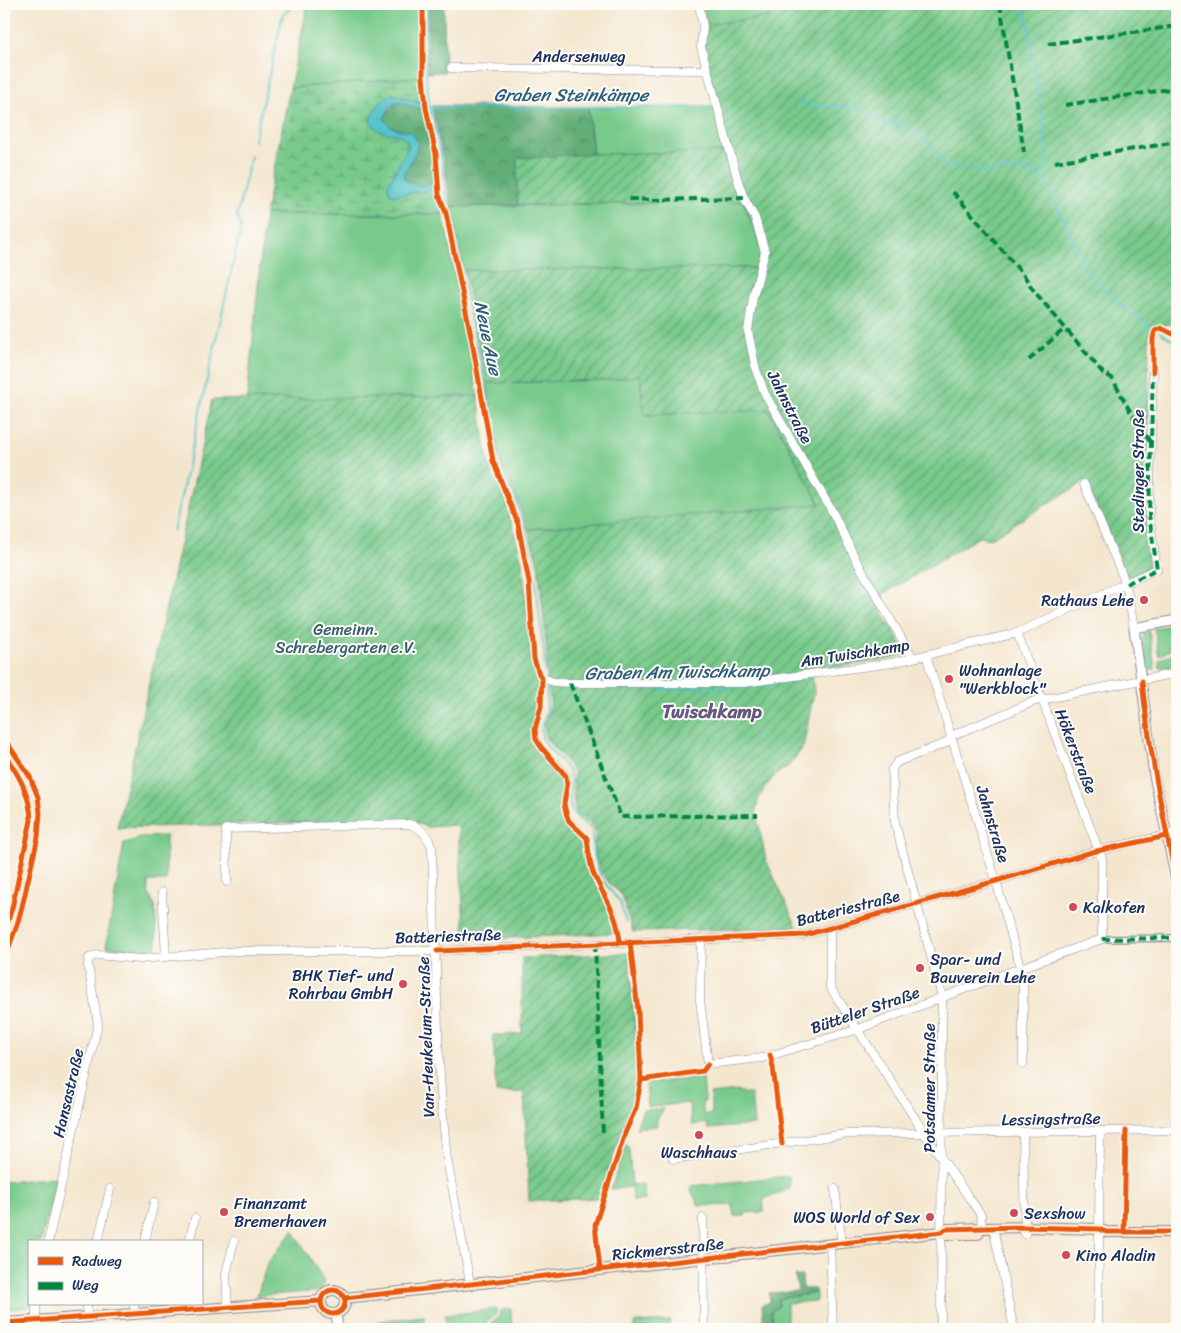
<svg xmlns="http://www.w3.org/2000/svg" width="1181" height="1333" viewBox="0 0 1181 1333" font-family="Sriracha,sans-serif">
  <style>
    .green { fill: #78ca8b; stroke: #4a7c74 }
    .forest { fill: url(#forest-crowns); stroke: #3e6e6a }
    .wetland { fill: url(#wetland-marsh); stroke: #4a7c74 }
    .garden { fill: url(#garden-furrows); stroke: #4a7c74 }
    .water { fill: #56c4ca; stroke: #387a94 }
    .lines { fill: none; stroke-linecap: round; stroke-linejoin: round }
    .stream { stroke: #56c4ca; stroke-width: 2 }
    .pedestrian-casing { stroke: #888a96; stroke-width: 8 }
    .minor-casing { stroke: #888a96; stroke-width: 9 }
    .tertiary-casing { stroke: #888a96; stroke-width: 11 }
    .secondary-casing { stroke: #888a96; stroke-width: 12 }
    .pedestrian { stroke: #fff; stroke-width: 5.5 }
    .minor { stroke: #fff; stroke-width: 8 }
    .tertiary { stroke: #fff; stroke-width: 9 }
    .secondary { stroke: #fce5cf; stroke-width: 10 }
    .quiet { stroke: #00873e; stroke-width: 4; stroke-dasharray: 8 4; stroke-linecap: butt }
    .cycleway-casing { stroke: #fdfcf7; stroke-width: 8 }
    .cycleway { stroke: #e8590c; stroke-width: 5 }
    .poi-dot { fill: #d1495b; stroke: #fdfcf7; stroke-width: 2 }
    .labels { text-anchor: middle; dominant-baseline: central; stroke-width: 4; stroke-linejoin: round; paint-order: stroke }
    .street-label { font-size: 16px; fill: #1b2f5e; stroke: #fdfcf7 }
    .poi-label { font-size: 16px; fill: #1b2f5e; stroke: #fdfcf7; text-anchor: start }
    .park-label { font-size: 16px; fill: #375e6c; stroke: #fdfcf7 }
    .water-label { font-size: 18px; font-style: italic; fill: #2d5c7e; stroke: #fdfcf7 }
    .quarter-label { font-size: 19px; font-weight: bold; fill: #62597e; stroke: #fdfcf7 }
  </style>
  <defs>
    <pattern id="forest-crowns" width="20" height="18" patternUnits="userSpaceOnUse" patternTransform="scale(1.25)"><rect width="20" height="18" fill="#62ae77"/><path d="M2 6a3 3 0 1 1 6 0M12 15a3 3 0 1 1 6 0" fill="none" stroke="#508e65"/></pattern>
    <pattern id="wetland-marsh" width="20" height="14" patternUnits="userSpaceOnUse" patternTransform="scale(1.25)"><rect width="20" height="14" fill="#78ca8b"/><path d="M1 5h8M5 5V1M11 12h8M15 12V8" fill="none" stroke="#62a475"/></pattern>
    <pattern id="garden-furrows" width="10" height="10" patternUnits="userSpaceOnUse" patternTransform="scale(1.25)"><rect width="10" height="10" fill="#78ca8b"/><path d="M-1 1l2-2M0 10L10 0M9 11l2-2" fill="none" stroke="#62a475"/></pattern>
  </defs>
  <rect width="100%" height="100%" fill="#fdfcf7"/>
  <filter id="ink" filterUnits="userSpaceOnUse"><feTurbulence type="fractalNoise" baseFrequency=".02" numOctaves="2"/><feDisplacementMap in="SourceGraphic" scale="10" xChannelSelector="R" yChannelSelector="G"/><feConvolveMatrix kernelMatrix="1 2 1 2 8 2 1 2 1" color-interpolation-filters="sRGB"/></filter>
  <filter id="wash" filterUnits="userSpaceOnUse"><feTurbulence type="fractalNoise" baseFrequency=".0096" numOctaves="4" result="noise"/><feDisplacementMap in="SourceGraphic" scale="20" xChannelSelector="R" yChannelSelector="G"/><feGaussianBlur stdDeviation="1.12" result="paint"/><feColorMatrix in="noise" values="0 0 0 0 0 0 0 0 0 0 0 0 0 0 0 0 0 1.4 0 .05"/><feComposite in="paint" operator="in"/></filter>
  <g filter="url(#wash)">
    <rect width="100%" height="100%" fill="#f4e6ce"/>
    <g class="green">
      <path d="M308 4H420L419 77 290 88Z"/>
      <path d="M702 4H766L768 17 707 24Z"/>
      <path d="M588 107H714L727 152 593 154Z"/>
      <path d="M743 201 757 236 762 253 758 268 464 270 451 207Z"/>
      <path d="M265 214H443L478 396 247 400Z"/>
      <path d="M640 375 644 415 769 410 820 504 528 529 516 496 501 465 487 383 609 380Z"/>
      <path d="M1177 624V631L1174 632V637L1168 638 1170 650 1159 656 1154 628Z"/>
      <path d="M1149 630 1155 669 1147 670 1145 668C1142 655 1136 638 1149 630Z"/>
      <path d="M1171 655 1172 656H1177V666L1160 668 1159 660Z"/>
      <path d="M166 836V881H148V893L155 905 157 944 155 948 148 950 106 947 124 843 144 837Z"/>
      <path d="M703 1078 705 1102H702L704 1115 712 1114 710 1094 738 1091 739 1093H743V1094H751L754 1125 708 1129 707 1123 692 1125 689 1103 648 1107 646 1083Z"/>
      <path d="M664 1109 657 1119V1126L636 1128 643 1110Z"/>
      <path d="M626 1144 629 1149 632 1185 643 1184 645 1200 633 1201 631 1187 611 1189Z"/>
      <path d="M789 1176 790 1189 764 1199 763 1212 745 1213V1216H734L733 1205 699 1206 691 1190 692 1186Z"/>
      <path d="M57 1177 41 1242H29L30 1307 4 1310V1182Z"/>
      <path d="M293 1230 324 1281 321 1291 257 1296 267 1264Z"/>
      <path d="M816 1293V1301L787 1303V1321L774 1322 771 1311 779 1306 778 1299Z"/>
      <path d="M497 1309 496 1314 478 1329H447L445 1315Z"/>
      <path d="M511 1309 512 1329H484L499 1316 502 1310Z"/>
      <path d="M424 1316 425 1329H379L378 1321Z"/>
      <path d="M670 1321 671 1329H634V1323Z"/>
    </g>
    <g class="forest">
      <path d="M429 4H444L445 72 427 73V40Z"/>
      <path d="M396 102C406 102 414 109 423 108L434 154 436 185 417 186 404 179V173L414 156 418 143 387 124 384 118Z"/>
      <path d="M432 106 588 107 593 154 518 158V205L451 207 443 156Z"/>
      <path d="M795 1276H802L803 1289H815V1293L778 1299 779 1306 771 1311 774 1329H764L762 1305 770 1302 769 1293 798 1291Z"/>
    </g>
    <path class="wetland" d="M419 77 423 108 420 103 392 94 373 112C379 118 384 125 390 130 398 137 403 133 409 145L388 186 396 195 437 189 443 214H265L290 88Z"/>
    <g class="garden">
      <path d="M766 4H1177V323C1167 325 1153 324 1149 335L1147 528 1152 567 1127 578 1086 481 989 539 979 537 875 599 906 653 889 659 812 671 814 692 803 747 789 766 776 774 766 786 758 800 756 812 766 860 797 927 633 932 621 894 609 883 602 873 596 857 594 849 596 832 591 824 577 815 575 810 573 794 574 773 567 762 547 740 545 734V723L551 704 547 679V650L538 564 528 529 820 504 769 410 644 415 640 375 609 380 487 383 464 270 758 268 761 252 757 236 743 201 518 205 517 158 593 154 727 152 704 45 707 24 768 17Z"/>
      <path d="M478 396 488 462 507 504 523 566 531 659 539 680V699L533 722 535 741 540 749 566 778 562 805 564 820 584 841 586 858 592 878 612 909 617 933 465 940 458 825 427 827 408 819 117 828 212 400Z"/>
      <path d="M629 953 639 1080 599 1198 529 1201 524 1092 496 1093 493 1035 522 1034V958Z"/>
    </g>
    <path class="water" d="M392 94 420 103 423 108C414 110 406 102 396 102L391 106 384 118C389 128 399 131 410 131L414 135 418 143 414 156 404 173V179L417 186 436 185 437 189 396 195 390 194 388 186 409 145C400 129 393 137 380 131 377 129 373 125 370 122 374 108 379 102 392 94Z"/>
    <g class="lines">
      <g class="stream">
        <path d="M427 4 425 39 426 76 430 108 441 155 447 205 485 384 496 442 498 466 514 497 525 528 533 564 544 650 545 672"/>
        <path d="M795 101 808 105 842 106 866 112 886 124 898 123 925 137 945 164C957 167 969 169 981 171 1000 174 1022 163 1039 176L1049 163 1025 4"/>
        <path d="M430 108 713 107"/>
        <path d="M254 141 283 14 294 6V4"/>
        <path d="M1039 176 1043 179 1066 224 1087 274 1127 310 1151 327"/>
        <path d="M1160 332 1177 343"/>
        <path d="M173 532 241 228 237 216 251 156"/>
        <path d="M553 686H546C546 694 548 702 547 709 545 719 540 726 542 736 545 749 561 758 568 770 576 782 565 797 572 811 577 819 586 823 592 830L593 850 598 869 603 881 620 902 626 922"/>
        <path d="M566 686 666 689 752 687 808 679"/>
      </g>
    </g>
  </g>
  <g filter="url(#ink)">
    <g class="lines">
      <defs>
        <path id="pedestrian" d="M1102 939 1177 938"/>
        <g id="minor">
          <path d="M699 4 703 27 701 47 738 181 744 198 755 218 765 252 753 297 748 331 756 370 765 394 833 513 856 560 913 658"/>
          <path d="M451 68 707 70"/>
          <path d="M1084 484 1126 584 1134 628"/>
          <path d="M926 655 996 881 1023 977V1064"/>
          <path d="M542 678 554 682 570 683H743L892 663 1017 633 1157 569 1149 515 1153 372"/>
          <path d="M227 882 226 829 409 824C421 827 428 836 432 848L439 1059 442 1108 447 1159 470 1283"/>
          <path d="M162 892 166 956"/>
          <path d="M830 929V987L925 1134 981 1215 982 1228"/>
          <path d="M701 939 700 1000 708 1064 762 1058 856 1030 1020 968 1102 939V859L1017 633"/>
          <path d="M1023 1133 1025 1234"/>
          <path d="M673 1159 846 1134 1177 1130"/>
          <path d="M835 1189 842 1243"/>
          <path d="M703 1218 704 1329"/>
          <path d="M993 1227 1014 1329"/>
          <path d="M1099 1229 1100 1132"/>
          <path d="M48 1242 98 1024 88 965 89 958 97 955 140 959 237 951H437L805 935 996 881 1092 852 1177 833"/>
          <path d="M98 1242 110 1189"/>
          <path d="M145 1242 154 1202"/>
          <path d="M189 1242 195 1218"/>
          <path d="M830 1244 833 1329"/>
          <path d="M36 1304V1321"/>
          <path d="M87 1304V1318"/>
          <path d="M134 1304 135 1315"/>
          <path d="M228 1308 226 1274 234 1241"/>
          <path d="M941 1329 942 997 895 823 892 769 897 762 946 743 951 736 1035 701 1177 673"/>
          <path d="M1098 1329 1099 1235"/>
        </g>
        <g id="tertiary">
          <path d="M1177 620 1134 628 1154 775 1177 884"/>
          <path d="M336 1314 338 1329"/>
        </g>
        <g id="secondary">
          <path d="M4 746C15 762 27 777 32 796 42 829 17 913 4 946"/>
          <path d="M945 1234H978"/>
          <circle cx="333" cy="1302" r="12"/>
          <path d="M345 1298 942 1232 946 1229 1025 1227 1099 1229 1106 1232H1177"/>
          <path d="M4 1323 321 1301"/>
        </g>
      </defs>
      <use href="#pedestrian" class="pedestrian-casing"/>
      <use href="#minor" class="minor-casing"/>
      <use href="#tertiary" class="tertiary-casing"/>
      <use href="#secondary" class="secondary-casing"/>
      <use href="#pedestrian" class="pedestrian"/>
      <use href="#minor" class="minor"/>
      <use href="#tertiary" class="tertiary"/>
      <use href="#secondary" class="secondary"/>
      <g class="quiet">
        <path d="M1000 4 1024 152"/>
        <path d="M1044 8 1074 4"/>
        <path d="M1048 44 1177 26"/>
        <path d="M1065 105 1177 88"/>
        <path d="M1055 162 1177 142"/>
        <path d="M953 192 1025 277 1034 291 1103 373 1112 378 1131 413 1151 443"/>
        <path d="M629 199 655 200 744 198"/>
        <path d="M1029 360 1063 330 1069 333"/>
        <path d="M1126 584 1157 569 1149 515 1153 369"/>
        <path d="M570 683 621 817 758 815"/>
        <path d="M1102 939 1177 938"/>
        <path d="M595 944 603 1135"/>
      </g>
      <defs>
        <g id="cycleway">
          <path d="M423 4V77L426 108 436 154 439 195 446 213 472 341 493 461 518 524 529 582 534 659 539 674 542 678 541 707 535 729 536 739 541 747 566 776 567 785 564 804 566 813 569 821 587 838C589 852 589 865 595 877 606 900 618 915 620 943"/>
          <path d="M1153 372V338L1155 331 1161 328 1177 336"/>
          <path d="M1142 681C1149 750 1163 816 1177 884"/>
          <path d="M4 738 30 777 38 797 40 813 38 837 22 907 17 925 4 961"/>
          <path d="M4 754C19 775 30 794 31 820L12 908 4 933"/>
          <path d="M437 951 805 935 996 881 1092 852 1167 836"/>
          <path d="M770 1055 773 1067 782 1144"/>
          <path d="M641 1080 703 1071 708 1064"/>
          <path d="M1124 1232 1126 1131"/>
          <path d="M600 1269 595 1225 625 1133 636 1108 641 1080 638 1010 630 942"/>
          <circle cx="333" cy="1302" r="12"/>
          <path d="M345 1298 942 1232 946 1229 1025 1227 1099 1229 1106 1232H1177"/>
          <path d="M4 1323 321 1301"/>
        </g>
      </defs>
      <use href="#cycleway" class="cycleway-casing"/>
      <use href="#cycleway" class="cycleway"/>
    </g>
  </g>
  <g class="poi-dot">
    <circle cx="1144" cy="600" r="5"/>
    <circle cx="949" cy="679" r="5"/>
    <circle cx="1073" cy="907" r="5"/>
    <circle cx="920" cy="968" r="5"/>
    <circle cx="403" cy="984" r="5"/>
    <circle cx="699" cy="1135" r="5"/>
    <circle cx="224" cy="1212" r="5"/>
    <circle cx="1014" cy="1213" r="5"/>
    <circle cx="930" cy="1217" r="5"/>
    <circle cx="1066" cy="1255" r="5"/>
  </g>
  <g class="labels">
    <g class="street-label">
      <text x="579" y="56">Andersenweg</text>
      <text transform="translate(790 407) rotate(63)">Jahnstraße</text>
      <text transform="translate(1138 471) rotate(-90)">Stedinger Straße</text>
      <text transform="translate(855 653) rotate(-9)">Am Twischkamp</text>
      <text transform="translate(1076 751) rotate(69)">Hökerstraße</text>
      <text transform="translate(993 824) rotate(73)">Jahnstraße</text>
      <text transform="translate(848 908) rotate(-14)">Batteriestraße</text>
      <text transform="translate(448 936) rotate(-2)">Batteriestraße</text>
      <text transform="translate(865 1010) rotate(-19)">Bütteler Straße</text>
      <text transform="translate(426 1037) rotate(-92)">Van-Heukelum-Straße</text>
      <text transform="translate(929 1088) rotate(-90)">Potsdamer Straße</text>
      <text transform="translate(68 1093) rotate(-77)">Hansastraße</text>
      <text transform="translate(1051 1119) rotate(-1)">Lessingstraße</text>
      <text transform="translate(668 1249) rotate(-6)">Rickmersstraße</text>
    </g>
    <g class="poi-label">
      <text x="1134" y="600" text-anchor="end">Rathaus Lehe</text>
      <text x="959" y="670">Wohnanlage<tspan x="959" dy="18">"Werkblock"</tspan></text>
      <text x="1083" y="907">Kalkofen</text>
      <text x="930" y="959">Spar- und<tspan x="930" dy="18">Bauverein Lehe</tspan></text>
      <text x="393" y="975" text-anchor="end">BHK Tief- und<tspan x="393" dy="18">Rohrbau GmbH</tspan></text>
      <text x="699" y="1152" text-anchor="middle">Waschhaus</text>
      <text x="234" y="1203">Finanzamt<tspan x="234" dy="18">Bremerhaven</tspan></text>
      <text x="1024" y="1213">Sexshow</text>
      <text x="920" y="1217" text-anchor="end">WOS World of Sex</text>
      <text x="1076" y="1255">Kino Aladin</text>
    </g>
    <g class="park-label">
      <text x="346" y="629">Gemeinn.<tspan x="346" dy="18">Schrebergarten e.V.</tspan></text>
    </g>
    <g class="water-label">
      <text x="571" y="95">Graben Steinkämpe</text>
      <text transform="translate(488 338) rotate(78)">Neue Aue</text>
      <text transform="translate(677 672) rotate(-1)">Graben Am Twischkamp</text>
    </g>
    <g class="quarter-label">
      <text x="712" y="711">Twischkamp</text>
    </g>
  </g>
  <rect width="1181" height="1333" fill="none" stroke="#fdfcf7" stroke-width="20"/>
  <rect x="28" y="1240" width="175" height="65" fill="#fdfcf7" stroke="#a3aaba"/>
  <rect x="38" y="1257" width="25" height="8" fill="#e8590c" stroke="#a3aaba"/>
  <text x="72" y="1266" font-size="15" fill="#1b2f5e">Radweg</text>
  <rect x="38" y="1282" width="25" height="8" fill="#00873e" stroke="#a3aaba"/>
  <text x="72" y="1290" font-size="15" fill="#1b2f5e">Weg</text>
</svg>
